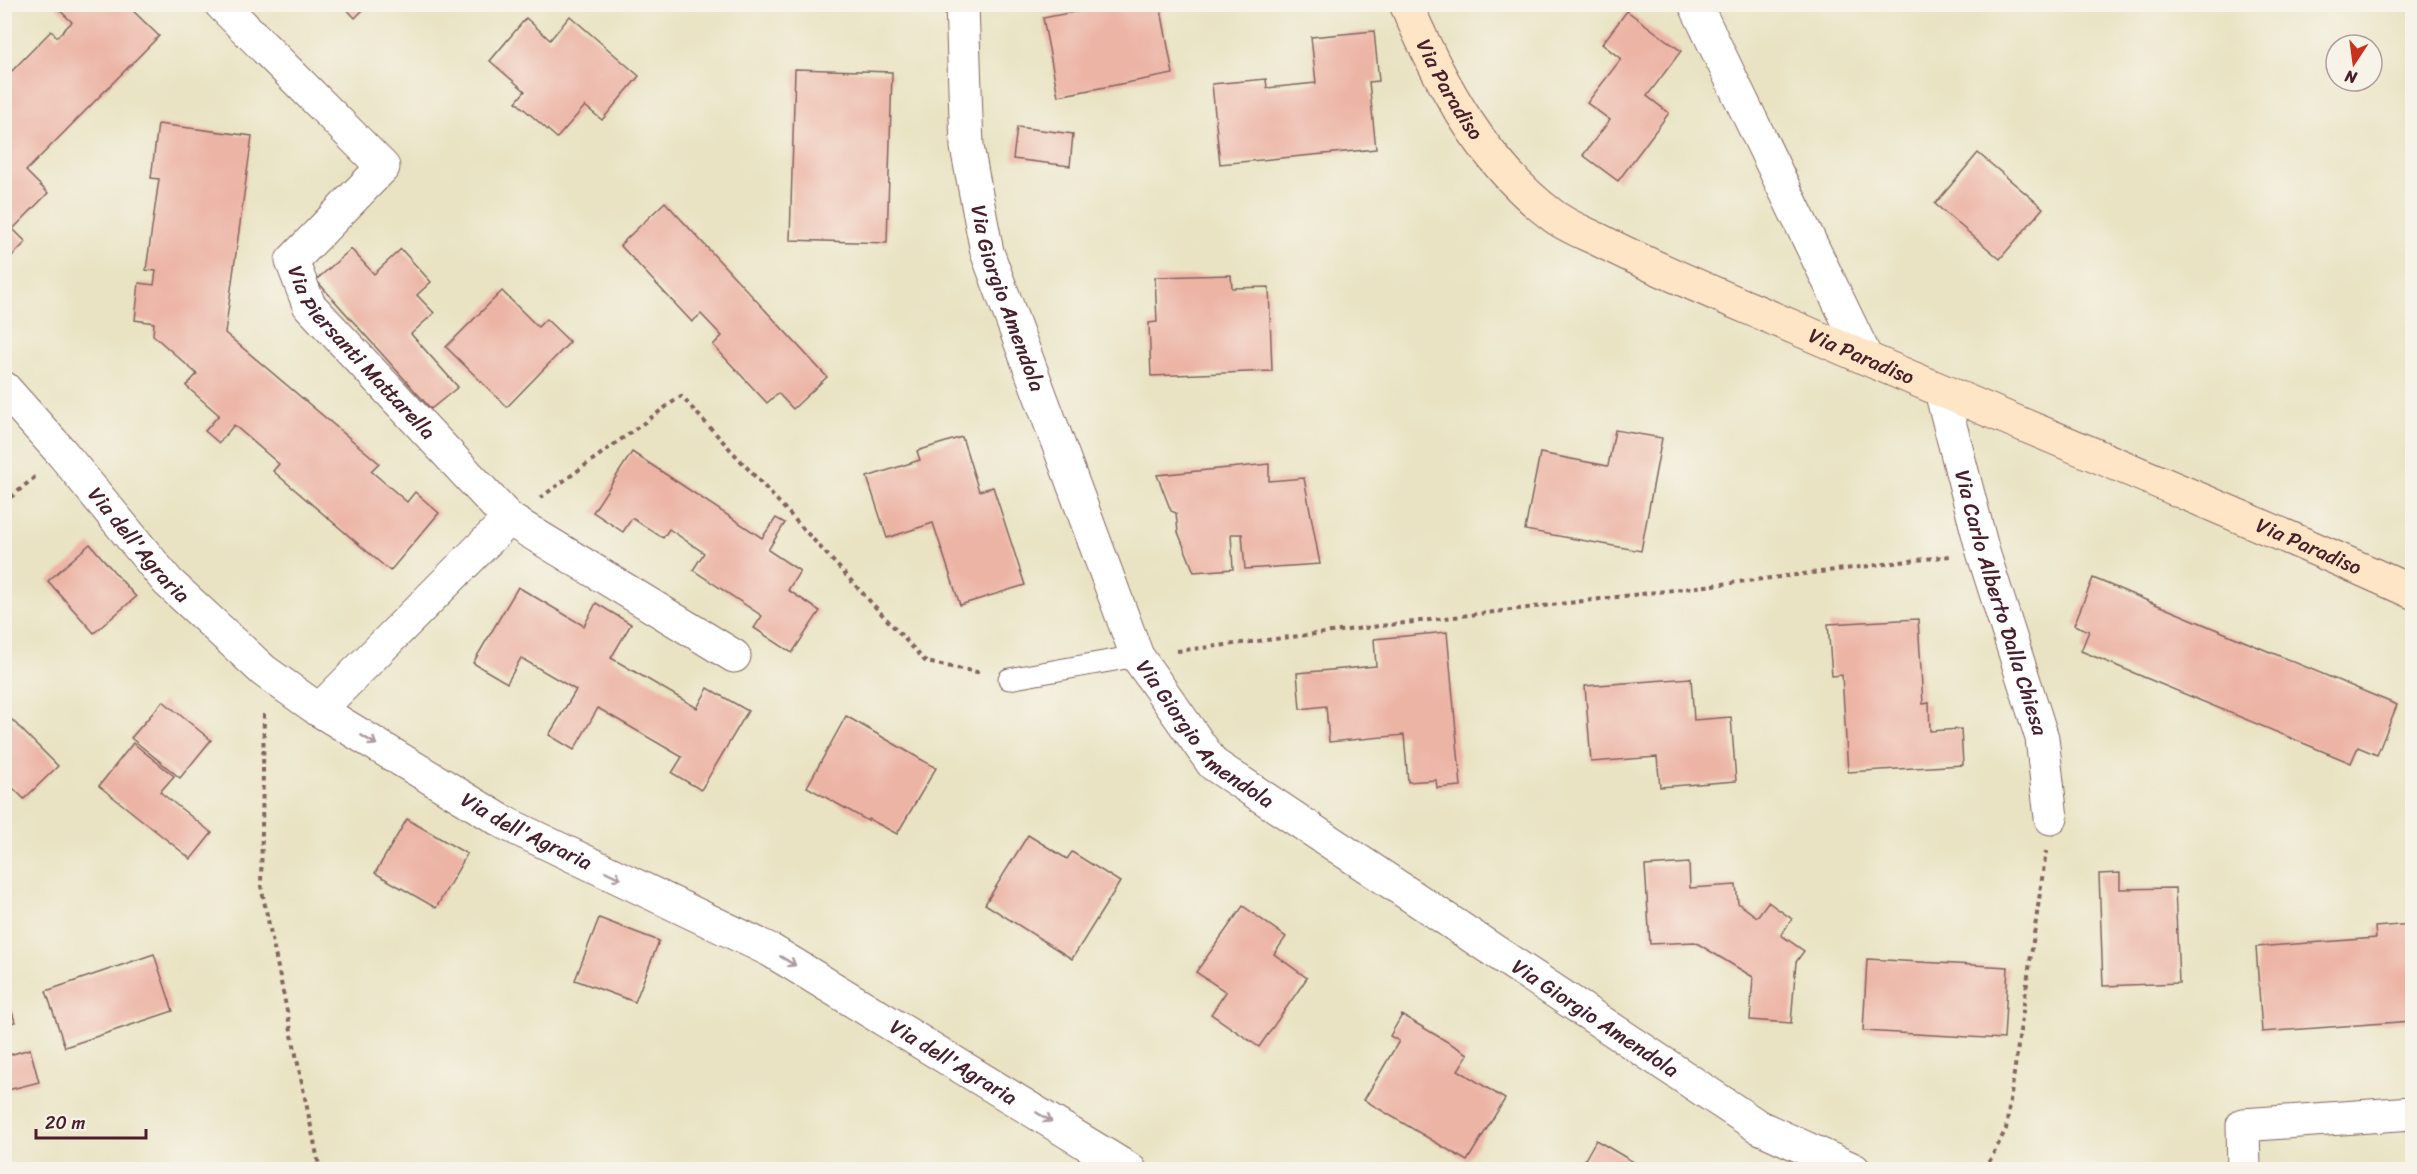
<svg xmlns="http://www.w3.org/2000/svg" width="2417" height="1174" viewBox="0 0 2417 1174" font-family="Sriracha,sans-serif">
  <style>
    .building { fill: #ecb4a5 }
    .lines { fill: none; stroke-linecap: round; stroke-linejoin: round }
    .service-casing { stroke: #826460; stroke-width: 23 }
    .minor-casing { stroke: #826460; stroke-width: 35 }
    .tertiary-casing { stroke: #826460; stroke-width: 35 }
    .secondary-casing { stroke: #826460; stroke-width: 35 }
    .path { stroke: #826460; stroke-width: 4; stroke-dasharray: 4.5 4.5; stroke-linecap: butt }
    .service { stroke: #fff; stroke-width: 21 }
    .minor { stroke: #fff; stroke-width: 33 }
    .tertiary { stroke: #fff; stroke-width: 33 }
    .secondary { stroke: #fde5c5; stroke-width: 33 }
    .oneway { stroke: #ae9aa0 }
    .labels { text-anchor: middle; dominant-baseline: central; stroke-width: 5; stroke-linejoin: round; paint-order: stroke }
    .street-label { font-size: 21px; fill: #4a1f2b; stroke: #f7f3e8 }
  </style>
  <rect width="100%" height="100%" fill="#f7f3e8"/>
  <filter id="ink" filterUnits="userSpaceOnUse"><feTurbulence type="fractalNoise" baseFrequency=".0167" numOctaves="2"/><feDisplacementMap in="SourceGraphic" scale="12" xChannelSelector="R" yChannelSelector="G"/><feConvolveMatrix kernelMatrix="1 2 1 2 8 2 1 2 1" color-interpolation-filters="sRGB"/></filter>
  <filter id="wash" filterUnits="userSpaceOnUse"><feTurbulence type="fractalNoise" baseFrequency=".008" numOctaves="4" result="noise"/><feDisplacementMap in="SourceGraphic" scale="24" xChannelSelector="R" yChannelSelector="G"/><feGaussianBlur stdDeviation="1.35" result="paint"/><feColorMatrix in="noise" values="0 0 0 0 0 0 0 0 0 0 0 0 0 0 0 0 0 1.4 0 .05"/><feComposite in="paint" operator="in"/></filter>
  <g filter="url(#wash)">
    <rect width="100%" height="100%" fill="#e9e3c3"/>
    <g id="blocks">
      <g class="building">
        <path d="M59 4H126L159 36 26 171 48 193 13 229 26 242 12 256 4 249V79L51 31 57 37 72 22 56 7Z"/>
        <path d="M342 4H369L355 18Z"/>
        <path d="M1114 4H1160L1173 74 1058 96 1043 18Z"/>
        <path d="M1627 11 1681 51 1647 96 1669 113 1618 181 1583 155 1610 120 1587 103 1621 59 1602 44Z"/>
        <path d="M570 16 639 76 602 120 585 106 557 138 516 102 525 91 490 61 526 18 550 40Z"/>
        <path d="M1374 31 1379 81 1369 82 1376 149 1220 164 1212 84 1266 79 1267 88 1316 83 1311 37Z"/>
        <path d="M795 69 892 72 887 243 790 240Z"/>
        <path d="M158 124 252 136 225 333 379 463 371 471 407 502 415 492 439 513 390 571 273 471 279 464 234 425 219 443 205 431 219 415 186 386 197 374 153 335 154 323 135 320 139 283 154 285 156 271 146 270 159 179 151 178Z"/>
        <path d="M1017 127 1073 134 1070 166 1013 159Z"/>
        <path d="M1978 153 2043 208 2000 259 1935 204Z"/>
        <path d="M665 202 827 377 793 409 778 393 767 403 713 345 722 336 701 314 692 322 620 245Z"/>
        <path d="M351 249 374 274 401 249 431 282 417 295 434 313 411 334 458 387 431 409 316 280Z"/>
        <path d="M1231 275 1232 288 1269 287 1272 371 1151 376 1149 323 1157 322 1155 277Z"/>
        <path d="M502 291 538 327 546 319 570 342 507 407 446 347Z"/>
        <path d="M1615 430 1662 438 1641 551 1525 530 1540 453 1608 466Z"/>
        <path d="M962 437 979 491 993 487 1025 585 960 605 933 523 887 538 867 477 920 460 917 451Z"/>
        <path d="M632 452 762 538 776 518 785 523 768 550 800 571 788 590 820 611 792 653 754 628 762 616 693 570 704 553 669 529 663 538 632 518 623 532 593 512Z"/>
        <path d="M1269 464V481L1304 478 1320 564 1245 569 1242 534H1231L1233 569 1194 572 1178 532 1176 513 1171 511 1157 475Z"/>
        <path d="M90 544 136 597 94 633 48 581Z"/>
        <path d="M2093 578 2397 705 2377 755 2358 747 2351 763 2081 651 2089 631 2074 625Z"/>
        <path d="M518 587 584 626 596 603 631 624 611 658 697 708 708 688 748 711 701 790 672 773 682 757 598 708 574 750 549 735 576 690 521 658 507 683 473 663Z"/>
        <path d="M1918 619 1923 704 1929 703 1930 731 1961 729 1963 765 1848 772 1842 675 1832 676 1828 624Z"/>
        <path d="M1447 632 1461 786 1437 788 1436 780 1408 782 1404 735 1329 742 1326 706 1300 709 1297 673 1376 666 1374 639Z"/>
        <path d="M1691 678 1694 720 1731 717 1736 781 1660 787 1657 757 1591 762 1585 686Z"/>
        <path d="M163 701 211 740 180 778 131 738Z"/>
        <path d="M4 712 58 766 24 799 4 779Z"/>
        <path d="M846 716 936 768 897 834 869 819 868 821 807 787Z"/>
        <path d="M133 743 174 776 160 792 212 833 191 859 99 786Z"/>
        <path d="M407 819 467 854 436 908 375 873Z"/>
        <path d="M1028 835 1067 859 1072 852 1120 882 1072 959 985 904Z"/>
        <path d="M1689 863 1690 888 1736 885 1738 903 1757 917 1768 902 1792 919 1781 935 1804 951 1796 962 1791 1023 1750 1020 1753 977 1695 942 1650 944 1645 866Z"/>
        <path d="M2120 873V889L2175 888 2179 983 2103 986 2099 874Z"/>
        <path d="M1243 906 1286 937 1274 954 1307 978 1259 1047 1211 1014 1226 992 1196 972Z"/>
        <path d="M599 918 659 941 635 1002 575 980Z"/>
        <path d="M2412 924V1021L2262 1032 2256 947 2376 938 2375 927Z"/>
        <path d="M154 954 173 1011 65 1047 46 991Z"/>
        <path d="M1867 959 2008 967 2004 1039 1863 1031Z"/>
        <path d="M4 984 15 1022 4 1025Z"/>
        <path d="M1402 1015 1468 1054 1458 1070 1505 1099 1467 1161 1364 1100 1399 1041 1390 1036Z"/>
        <path d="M4 1043 9 1055 30 1049 39 1082 4 1091Z"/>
        <path d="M1596 1140 1647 1170H1579Z"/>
      </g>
    </g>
  </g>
  <g filter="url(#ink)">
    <use href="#blocks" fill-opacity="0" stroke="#826460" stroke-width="1.5"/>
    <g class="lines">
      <defs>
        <path id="service" d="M1009 679 1137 656"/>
        <g id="minor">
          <path id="s1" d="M221 4 383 167 292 261 309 305 509 519 734 656"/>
          <path id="s2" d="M962 4 967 147 987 252 1137 656 1213 764 1759 1127 1854 1170"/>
          <path d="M1695 4 1866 358"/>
          <path id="s3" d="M1941 391 1983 552 2042 738 2051 818"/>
          <path d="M319 710 509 519"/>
          <path d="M2244 1170 2243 1125 2412 1113"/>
        </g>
        <g id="tertiary">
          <path id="s4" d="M4 388 62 453 168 582 264 671 319 710 505 823 770 950 1130 1170"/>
        </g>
        <g id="secondary">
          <path id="s5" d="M1406 4C1440 83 1483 163 1552 215 1567 227 1588 234 1605 243 1668 275 1733 301 1798 329 2002 418 2209 500 2412 592"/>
        </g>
      </defs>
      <use href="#service" class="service-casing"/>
      <use href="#minor" class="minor-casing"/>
      <use href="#tertiary" class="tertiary-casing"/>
      <use href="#secondary" class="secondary-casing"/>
      <g class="path">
        <path d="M540 498 681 396 926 662 982 673"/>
        <path d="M4 503 36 476"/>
        <path d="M1177 651 1950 556"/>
        <path d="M264 714 261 886 320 1170"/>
        <path d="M1985 1170 2006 1129 2046 851"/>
      </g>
      <use href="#service" class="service"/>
      <use href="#minor" class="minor"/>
      <use href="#tertiary" class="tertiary"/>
      <use href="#secondary" class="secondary"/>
    </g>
    <defs><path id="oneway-shaft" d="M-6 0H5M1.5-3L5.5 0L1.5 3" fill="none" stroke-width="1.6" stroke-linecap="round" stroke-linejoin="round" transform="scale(1.5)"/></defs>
    <g class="oneway">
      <use href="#oneway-shaft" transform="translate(369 740) rotate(31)"/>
      <use href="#oneway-shaft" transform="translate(613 875) rotate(26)"/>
      <use href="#oneway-shaft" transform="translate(788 961) rotate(31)"/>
      <use href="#oneway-shaft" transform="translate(1044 1117) rotate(31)"/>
    </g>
  </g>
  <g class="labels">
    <g class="street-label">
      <text stroke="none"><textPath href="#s5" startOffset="96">Via Paradiso</textPath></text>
      <text stroke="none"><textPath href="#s2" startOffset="300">Via Giorgio Amendola</textPath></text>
      <text stroke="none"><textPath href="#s1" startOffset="477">Via Piersanti Mattarella</textPath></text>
      <text stroke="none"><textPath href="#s5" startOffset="600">Via Paradiso</textPath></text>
      <text stroke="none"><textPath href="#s4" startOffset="207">Via dell'Agraria</textPath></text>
      <text stroke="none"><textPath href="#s5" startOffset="1086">Via Paradiso</textPath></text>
      <text stroke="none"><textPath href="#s3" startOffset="220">Via Carlo Alberto Dalla Chiesa</textPath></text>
      <text stroke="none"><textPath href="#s2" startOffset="786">Via Giorgio Amendola</textPath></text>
      <text stroke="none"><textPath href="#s4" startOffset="693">Via dell'Agraria</textPath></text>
      <text stroke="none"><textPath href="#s2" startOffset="1272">Via Giorgio Amendola</textPath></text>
      <text stroke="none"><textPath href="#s4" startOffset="1179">Via dell'Agraria</textPath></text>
    </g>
  </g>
  <rect width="2417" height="1174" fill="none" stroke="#f7f3e8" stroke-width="24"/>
  <g transform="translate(2354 63) rotate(193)"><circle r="28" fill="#f7f3e8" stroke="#b29e9c" stroke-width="1.5"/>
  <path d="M0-4.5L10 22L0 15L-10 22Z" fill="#c8321e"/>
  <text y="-9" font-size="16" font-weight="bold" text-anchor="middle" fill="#4a1f2b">N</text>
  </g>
  <path d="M36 1129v9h110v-9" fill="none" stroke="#4a1f2b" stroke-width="3"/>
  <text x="45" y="1129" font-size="18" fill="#4a1f2b" stroke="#f7f3e8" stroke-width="4.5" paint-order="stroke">20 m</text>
</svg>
